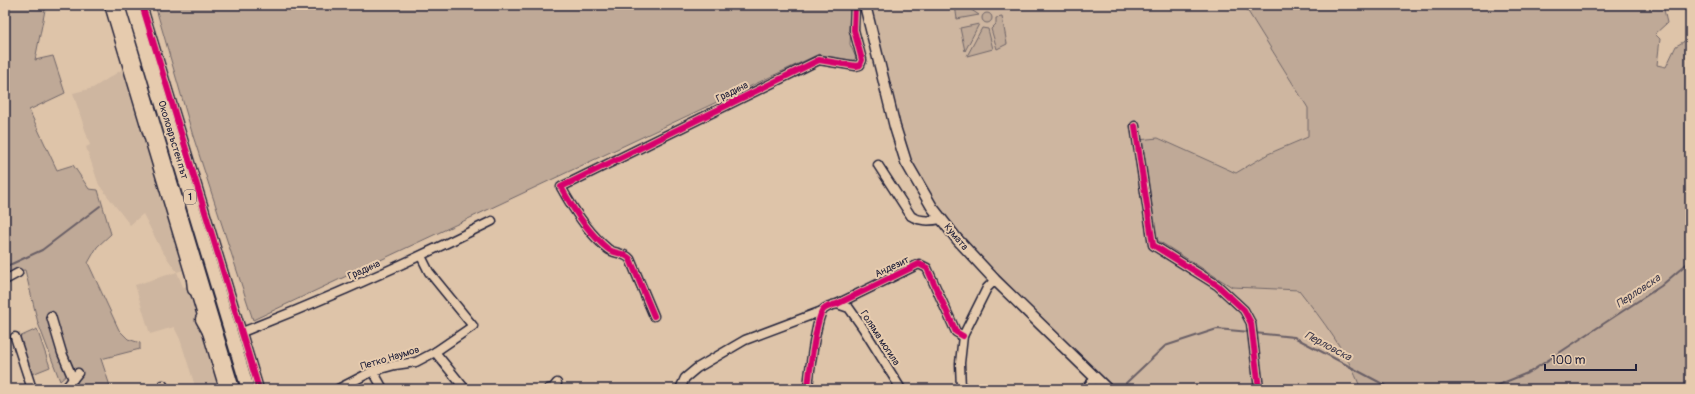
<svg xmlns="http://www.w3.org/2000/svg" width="1695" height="394" viewBox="0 0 1695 394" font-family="Pangolin,sans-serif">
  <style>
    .built { fill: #ceb6a0 }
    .green { fill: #bfa997; stroke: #706669 }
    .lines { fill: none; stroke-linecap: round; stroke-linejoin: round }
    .stream { stroke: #695f66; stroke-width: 2 }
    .minor-casing { stroke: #22223b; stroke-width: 11 }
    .major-casing { stroke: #22223b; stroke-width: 13 }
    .highway-casing { stroke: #22223b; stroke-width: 15 }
    .minor { stroke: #e6cbae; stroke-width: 8 }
    .major { stroke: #e6cbae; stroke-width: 10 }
    .highway { stroke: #e6cbae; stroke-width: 12 }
    .cycleway-casing { stroke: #e6cbae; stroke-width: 8 }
    .cycleway { stroke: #d6006c; stroke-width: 6 }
    .labels { text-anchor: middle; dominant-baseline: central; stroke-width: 4; stroke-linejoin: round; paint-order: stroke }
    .shield { fill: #e6cbae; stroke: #5d555e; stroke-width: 1 }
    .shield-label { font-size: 9px; font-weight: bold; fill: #22223b }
    .street-label { font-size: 10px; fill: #22223b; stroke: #e6cbae }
    .water-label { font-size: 11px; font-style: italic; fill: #403c4d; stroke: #e6cbae }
  </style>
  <rect width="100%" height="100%" fill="#dec4a9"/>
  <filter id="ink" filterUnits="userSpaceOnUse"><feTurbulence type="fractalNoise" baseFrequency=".025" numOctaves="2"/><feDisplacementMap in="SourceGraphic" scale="8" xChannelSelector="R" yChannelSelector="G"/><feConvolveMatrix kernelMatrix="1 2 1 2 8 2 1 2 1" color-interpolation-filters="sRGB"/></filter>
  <g filter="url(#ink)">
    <g class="built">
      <path d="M865 5H1244L1308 108V137L1268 154 1236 173 1158 138 1232 287 1299 290 1332 333 1357 378 1361 389H1107L957 239 906 162Z"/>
      <path d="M123 69 183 270 177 272 183 287 189 286 220 389H196L180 339 174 327 150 334 135 285 177 272 162 251 143 214 130 225 99 185 86 147 90 145 73 93 93 88Z"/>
    </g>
    <g class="green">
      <path d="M5 5H46L35 60 53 56 65 93 29 110 57 170 73 165 89 189 98 190 111 234 97 247 88 263 119 330 128 339 140 343V349L101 359 111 389H72L78 382 73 370 60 381 38 323 25 270 15 271 5 277Z"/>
      <path d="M125 5H127L244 389H241Z"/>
      <path d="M155 5H852L850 44 856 58 850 63 819 54 253 320 193 136Z"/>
      <path d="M955 5H964L979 15 957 19Z"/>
      <path d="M1244 5H1663L1667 23 1655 34 1660 39 1657 65 1666 67 1676 46 1690 38V389H1361C1347 352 1323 321 1299 290L1232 287 1157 240 1138 140 1158 138 1236 173 1268 154 1308 137V108Z"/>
      <circle cx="987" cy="18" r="5"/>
      <path d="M1002 17 1007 44 997 49 991 29 996 24V18Z"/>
      <path d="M979 24 965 51 960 28Z"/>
      <path d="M982 28 988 29 993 49 967 56Z"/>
      <path d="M37 329 50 367 30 375 17 338Z"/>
    </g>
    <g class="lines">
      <g class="stream">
        <path d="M5 267 42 250 100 206"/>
        <path d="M1254 333 1294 337 1392 389"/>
        <path d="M1126 383 1165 346 1217 329 1250 332"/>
        <path d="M1488 389 1530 372 1661 286 1690 261"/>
      </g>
      <defs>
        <g id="minor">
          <path d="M109 5 224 389"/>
          <path d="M142 5 259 389"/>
          <path d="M1135 126 1153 245 1217 285 1244 310 1251 323 1259 389"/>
          <path d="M878 165 911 216C920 222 931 221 941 219"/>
          <path d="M5 280 18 273"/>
          <path d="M837 304 849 308 863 328 901 389"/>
          <path d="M51 316 62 353 73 379"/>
          <path d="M654 316 630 259C624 252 614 254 608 249 588 233 573 209 561 187L819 60 856 66 860 65 862 60 854 30 855 5"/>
          <path d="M242 332C327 299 410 262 492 221"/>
          <path d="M15 337 32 389"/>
          <path d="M435 352 465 389"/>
          <path d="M373 371 383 389"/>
          <path d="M163 385 165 389"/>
          <path d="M65 389 78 373"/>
          <path d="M338 389 373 371 395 365 416 362 435 352 473 326 429 272 421 256"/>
          <path d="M548 389 553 388 557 383"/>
          <path d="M680 389 685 378 697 368 745 340 822 311"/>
          <path d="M808 389C809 375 816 319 823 310 827 306 832 305 837 304L919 264 927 268 956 332 963 336"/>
          <path d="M961 389 960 363 963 336 987 288 995 280"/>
          <path d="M1085 389 1096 378"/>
        </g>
        <path id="major" d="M865 5 895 127 906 162 932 207 957 239 995 280 1107 389"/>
        <g id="highway">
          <path d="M118 5 233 389"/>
          <path d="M132 5 248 389"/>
          <path d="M192 270 194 289"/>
          <path d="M202 319 212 337"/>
        </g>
      </defs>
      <use href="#minor" class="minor-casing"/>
      <use href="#major" class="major-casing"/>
      <use href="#highway" class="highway-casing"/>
      <use href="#minor" class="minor"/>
      <use href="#major" class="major"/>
      <use href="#highway" class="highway"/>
      <defs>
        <g id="cycleway">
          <path d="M142 5 259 389"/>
          <path d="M1135 126 1153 245 1217 285 1244 310 1251 323 1259 389"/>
          <path d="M654 316 630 259C624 252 614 254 608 249 588 233 573 209 561 187L819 60 856 66 860 65 862 60 854 30 855 5"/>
          <path d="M808 389C809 375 816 319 823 310 827 306 832 305 837 304L919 264 927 268 956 332 963 336"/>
        </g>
      </defs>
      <use href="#cycleway" class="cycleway-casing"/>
      <use href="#cycleway" class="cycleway"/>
    </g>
  </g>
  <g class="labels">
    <rect class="shield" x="184" y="190" width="12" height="14" rx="3"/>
    <g class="shield-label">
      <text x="190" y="197">1</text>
    </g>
    <g class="street-label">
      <text transform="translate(732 92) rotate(-26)">Градина</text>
      <text transform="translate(173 140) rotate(73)">Околовръстен път</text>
      <text transform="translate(956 237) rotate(50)">Кумата</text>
      <text transform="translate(892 267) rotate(-25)">Андезит</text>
      <text transform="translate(364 270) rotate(-24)">Градина</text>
      <text transform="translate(880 338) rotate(57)">Голяма могила</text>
      <text transform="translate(390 358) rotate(-17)">Петко Наумов</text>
    </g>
    <g class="water-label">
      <text transform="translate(1638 291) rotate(-34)">Перловска</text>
      <text transform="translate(1328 346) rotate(28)">Перловска</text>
    </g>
  </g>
  <rect width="1695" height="394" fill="none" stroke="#e6cbae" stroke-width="20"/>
  <rect x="10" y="10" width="1675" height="374" fill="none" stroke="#22223b" stroke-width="1.5" filter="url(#ink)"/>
  <path d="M1545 364v6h91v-6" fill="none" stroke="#22223b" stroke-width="2"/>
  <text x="1551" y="364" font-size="12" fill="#22223b" stroke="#e6cbae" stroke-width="3" paint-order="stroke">100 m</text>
</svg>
